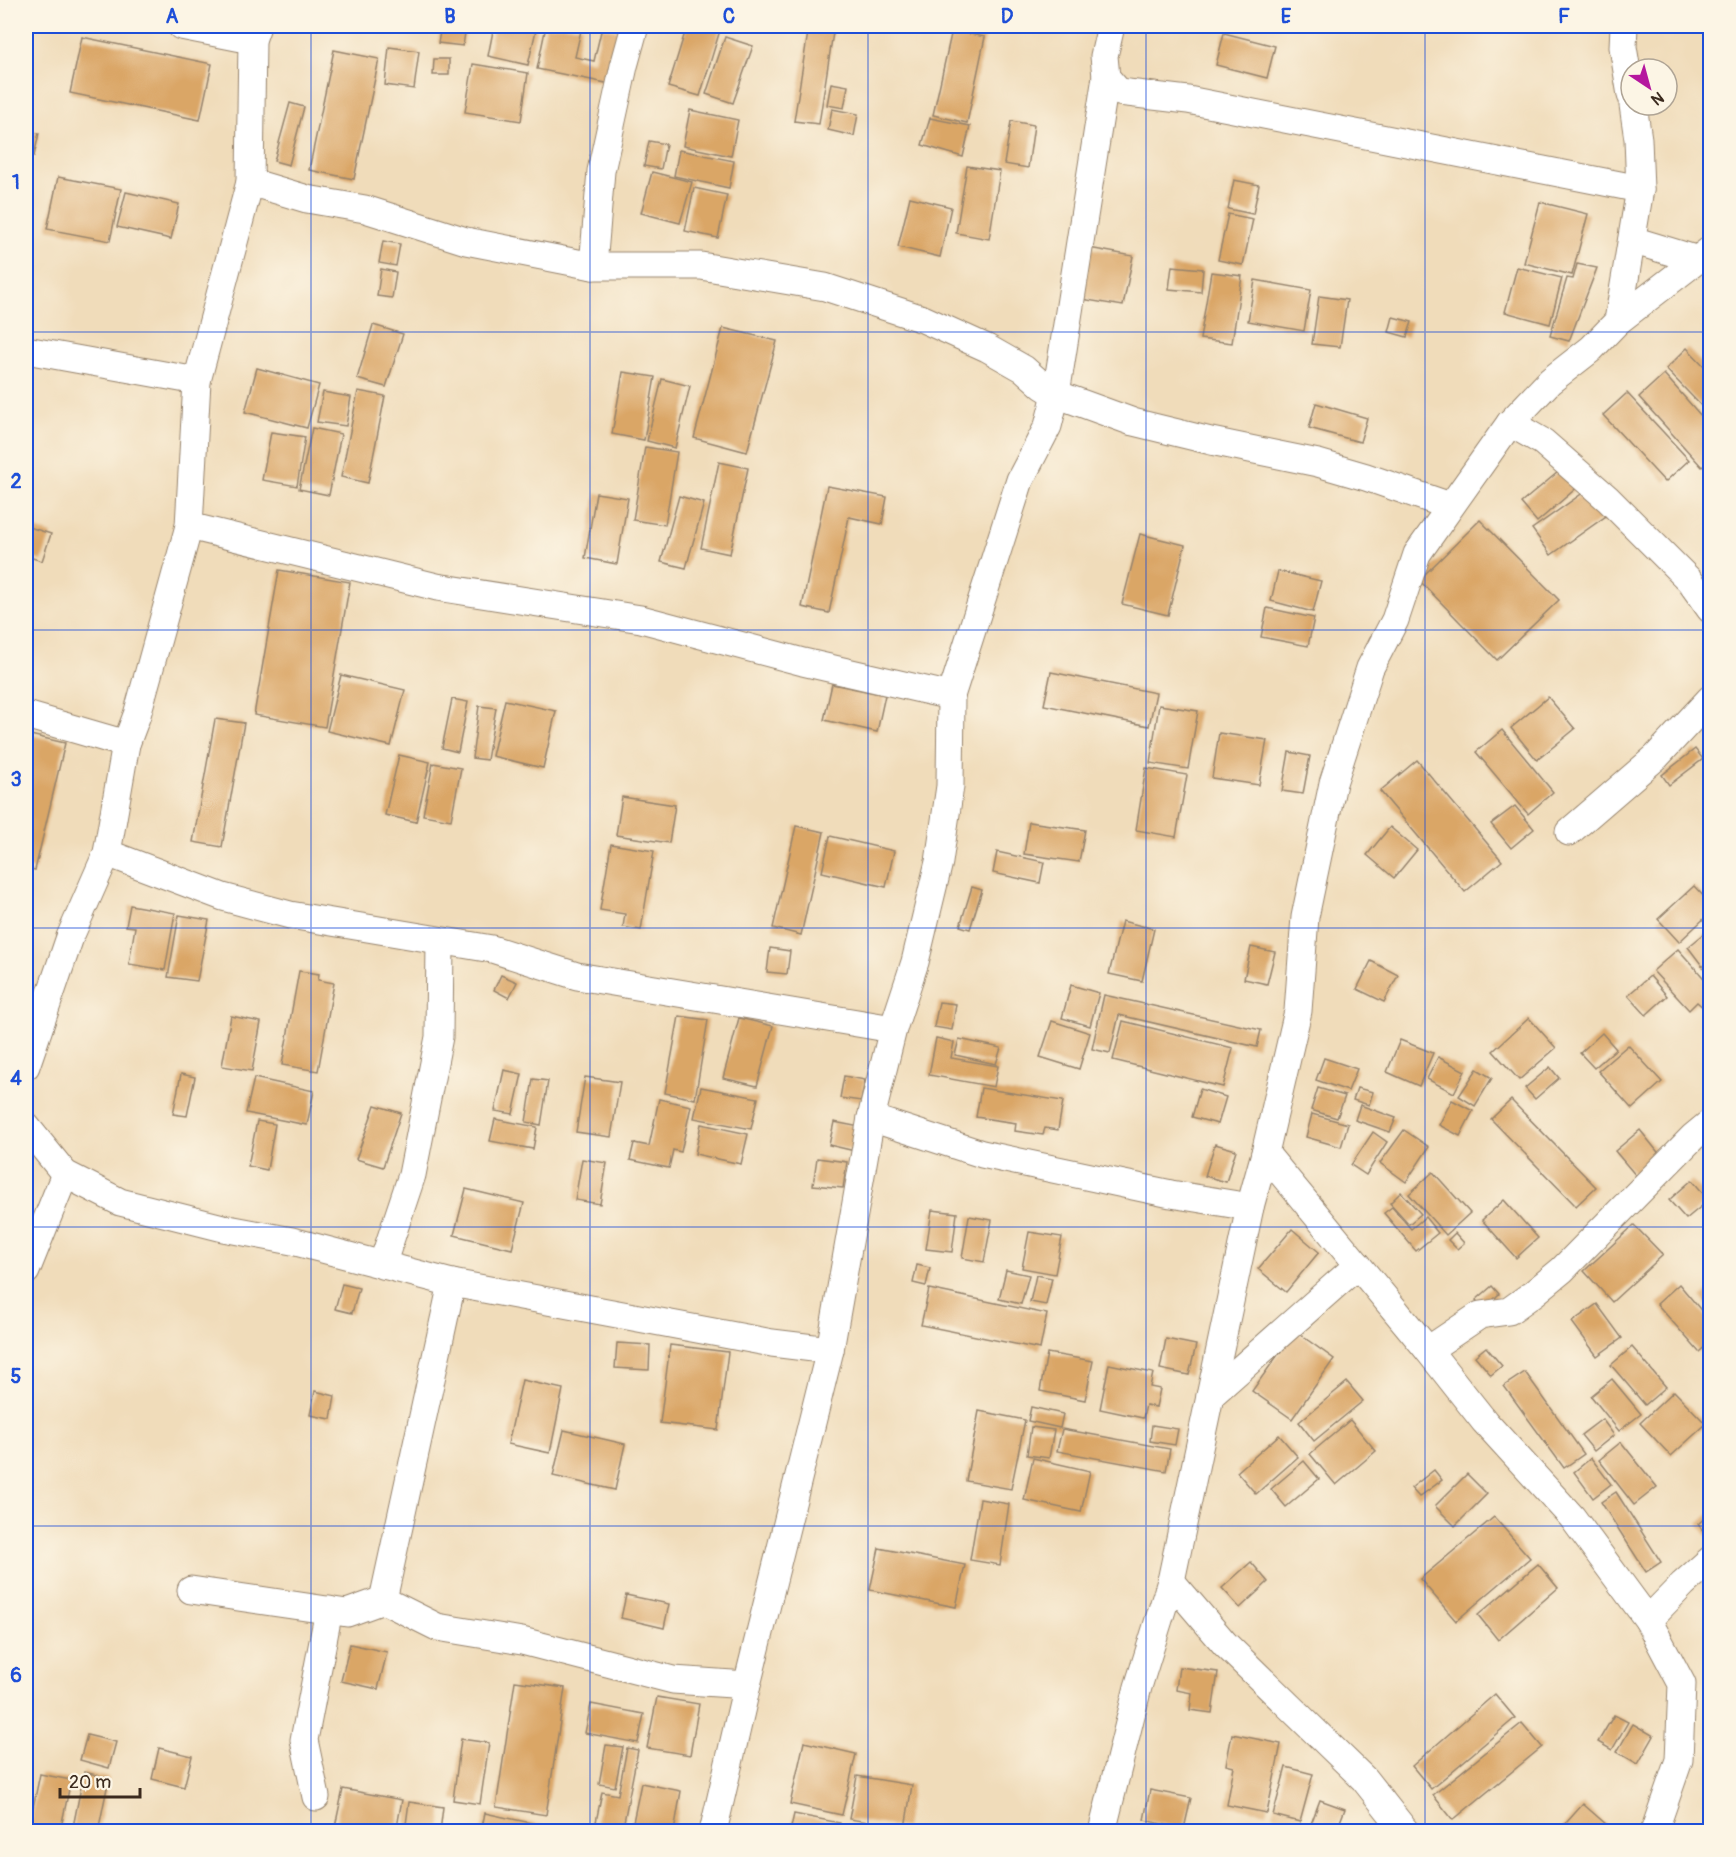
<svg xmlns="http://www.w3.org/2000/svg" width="1736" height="1857" viewBox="0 0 1736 1857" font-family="Pangolin,sans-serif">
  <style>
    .building { fill: #daa666 }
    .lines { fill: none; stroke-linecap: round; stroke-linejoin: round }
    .minor-casing { stroke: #96836c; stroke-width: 29 }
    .minor { stroke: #fff; stroke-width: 27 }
    .grid { fill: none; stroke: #1d4ed8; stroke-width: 1.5; stroke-opacity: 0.55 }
    .neatline { fill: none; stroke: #1d4ed8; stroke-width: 2 }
    .grid-label { font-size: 20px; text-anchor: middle; font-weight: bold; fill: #1d4ed8 }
  </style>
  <rect width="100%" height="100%" fill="#fcf5e5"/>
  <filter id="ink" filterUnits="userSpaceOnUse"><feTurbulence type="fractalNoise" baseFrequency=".0167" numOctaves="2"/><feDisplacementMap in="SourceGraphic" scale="12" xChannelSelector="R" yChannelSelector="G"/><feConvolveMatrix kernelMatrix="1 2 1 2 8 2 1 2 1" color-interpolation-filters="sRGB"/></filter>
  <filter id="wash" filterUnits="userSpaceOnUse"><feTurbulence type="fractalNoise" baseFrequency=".008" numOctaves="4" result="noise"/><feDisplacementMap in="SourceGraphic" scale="24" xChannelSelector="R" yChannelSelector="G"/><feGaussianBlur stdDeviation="1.35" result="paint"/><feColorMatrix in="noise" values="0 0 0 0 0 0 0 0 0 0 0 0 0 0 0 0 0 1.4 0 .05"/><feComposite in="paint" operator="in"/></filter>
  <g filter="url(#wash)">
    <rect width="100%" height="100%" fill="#f0dcba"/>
    <g id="blocks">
      <g class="building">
        <path d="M441 26H466L463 46 438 43Z"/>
        <path d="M494 26H537L528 65 488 56Z"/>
        <path d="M546 26H582L575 57 594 61 602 27 627 33 616 85 537 69Z"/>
        <path d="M687 26 721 27 700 96 668 87Z"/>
        <path d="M809 26H834L819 124 794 121Z"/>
        <path d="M952 30 985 37 967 123 933 115Z"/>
        <path d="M1224 33 1275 46 1267 78 1216 65Z"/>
        <path d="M82 37 212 64 200 120 70 93Z"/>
        <path d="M725 37 753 46 733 103 706 94Z"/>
        <path d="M389 47 419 51 414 89 385 85Z"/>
        <path d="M334 50 379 59 354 179 309 170Z"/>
        <path d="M434 59H449V75H433Z"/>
        <path d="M473 64 528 73 521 121 465 112Z"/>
        <path d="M831 83 848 86 844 108 827 105Z"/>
        <path d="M290 103 304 107 289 165 274 161Z"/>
        <path d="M832 109 858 114 854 136 828 130Z"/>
        <path d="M690 110 738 120 731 156 683 146Z"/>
        <path d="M930 118 970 126 963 157 922 145Z"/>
        <path d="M1011 121 1034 125 1028 168 1004 164Z"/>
        <path d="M26 131 39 133 34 156 26 155Z"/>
        <path d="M649 141 666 144 661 169 644 166Z"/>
        <path d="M679 150 734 161 729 188 674 176Z"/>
        <path d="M967 166 1000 171 989 239 956 233Z"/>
        <path d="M652 172 692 182 680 223 641 213Z"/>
        <path d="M58 177 121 189 110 241 47 229Z"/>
        <path d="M1234 180 1259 185 1253 214 1228 209Z"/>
        <path d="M694 188 727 195 718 238 685 231Z"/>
        <path d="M126 192 179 204 171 239 117 227Z"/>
        <path d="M910 197 951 207 940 257 898 247Z"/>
        <path d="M1540 202 1588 214 1572 275 1524 263Z"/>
        <path d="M1228 214 1253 219 1243 265 1218 260Z"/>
        <path d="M383 241 400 244 396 266 379 263Z"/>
        <path d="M1089 248 1133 256 1123 306 1081 299Z"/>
        <path d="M1577 264 1597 268 1569 341 1550 336 1567 278 1573 279Z"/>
        <path d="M1172 266 1203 269 1201 292 1169 289Z"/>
        <path d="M1517 267 1562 278 1550 324 1505 312Z"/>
        <path d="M381 269 396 272 392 298 377 296Z"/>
        <path d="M1211 272 1242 276 1232 343 1200 339Z"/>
        <path d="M1255 280 1311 290 1304 331 1248 321Z"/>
        <path d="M1319 296 1347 300 1340 347 1312 344Z"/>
        <path d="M1393 317 1412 322 1407 337 1389 332Z"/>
        <path d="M373 325 403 334 386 387 357 379Z"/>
        <path d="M723 328 777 341 747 452 694 438Z"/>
        <path d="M1687 348 1710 372V415L1666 369Z"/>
        <path d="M257 368 319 385 307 428 245 412Z"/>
        <path d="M623 372 655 377 644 440 612 434Z"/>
        <path d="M1664 374 1710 426V460L1702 467 1639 397Z"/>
        <path d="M662 379 690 386 675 448 647 441Z"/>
        <path d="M358 391 385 396 368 483 341 477Z"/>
        <path d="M323 392 351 397 346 426 317 422Z"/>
        <path d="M1627 393 1689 460 1665 482 1603 415Z"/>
        <path d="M1316 403 1367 418 1360 442 1309 428Z"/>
        <path d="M312 428 341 434 329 495 299 489Z"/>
        <path d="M271 432 305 437 297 486 262 480Z"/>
        <path d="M645 447 677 452 665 525 633 520Z"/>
        <path d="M719 462 748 468 730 554 701 548Z"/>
        <path d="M1564 467 1580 485 1537 522 1521 503Z"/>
        <path d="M827 486 887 497 882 524 849 517 829 613 802 607Z"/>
        <path d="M1587 490 1606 516 1551 555 1532 529Z"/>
        <path d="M596 493 628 498 617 564 585 558Z"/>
        <path d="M679 496 704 503 686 568 661 562Z"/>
        <path d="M1480 520 1559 600 1497 660 1419 580Z"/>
        <path d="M26 526 51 534 42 561 26 556Z"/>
        <path d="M1140 534 1185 545 1168 615 1122 604Z"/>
        <path d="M279 570 350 582 325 727 254 715Z"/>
        <path d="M1278 571 1321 581 1313 612 1271 601Z"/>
        <path d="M1267 608 1314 618 1308 646 1261 637Z"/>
        <path d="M1051 672 1156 693 1149 726 1044 705Z"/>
        <path d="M341 675 405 690 391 746 327 731Z"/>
        <path d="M832 684 885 695 877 732 824 720Z"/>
        <path d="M1548 697 1575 729 1537 760 1511 728Z"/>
        <path d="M452 699 468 702 458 752 442 748Z"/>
        <path d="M505 700 556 711 543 768 492 756Z"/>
        <path d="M1159 705 1198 711 1188 769 1150 763Z"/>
        <path d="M479 706 496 708 487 760 472 758Z"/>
        <path d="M215 719 244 723 222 847 193 842Z"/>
        <path d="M1502 730 1553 792 1528 814 1476 752Z"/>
        <path d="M1219 733 1267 740 1259 785 1212 778Z"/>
        <path d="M26 734 65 743 35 870 26 868Z"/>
        <path d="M1695 749 1703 759 1669 785 1662 775Z"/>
        <path d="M1289 752 1310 756 1303 794 1282 791Z"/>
        <path d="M399 755 430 762 416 822 385 815Z"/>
        <path d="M1417 760 1502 861 1465 892 1380 791Z"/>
        <path d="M433 763 461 768 451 820 423 815Z"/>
        <path d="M1146 768 1187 775 1176 837 1136 830Z"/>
        <path d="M622 797 675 805 669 843 616 835Z"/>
        <path d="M1515 806 1534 829 1511 848 1491 824Z"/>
        <path d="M1029 822 1085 830 1079 862 1024 854Z"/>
        <path d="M796 826 824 832 801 935 773 928Z"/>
        <path d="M1390 827 1417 850 1394 878 1367 855Z"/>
        <path d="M830 836 894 851 886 887 822 872Z"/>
        <path d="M611 844 654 851 641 930 623 927 625 914 600 910Z"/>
        <path d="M1710 851V864L1704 856Z"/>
        <path d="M997 852 1044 862 1040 883 993 873Z"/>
        <path d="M1694 886 1710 903V913L1679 942 1658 919Z"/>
        <path d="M972 887 982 890 970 929 960 926Z"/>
        <path d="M130 905 175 913 165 970 129 964 135 927 126 926Z"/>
        <path d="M179 915 209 920 197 981 168 977Z"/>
        <path d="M1122 921 1154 929 1142 981 1109 974Z"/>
        <path d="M1710 929V976L1688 947Z"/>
        <path d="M1251 947 1275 952 1267 984 1244 979Z"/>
        <path d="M770 948 790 951 787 974 767 972Z"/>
        <path d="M1678 949 1710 985V1004L1705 1009 1697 1002 1689 1010 1653 971Z"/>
        <path d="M1371 961 1398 975 1384 1002 1357 989Z"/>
        <path d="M299 971 319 974 318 980 334 983 318 1071 282 1065Z"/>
        <path d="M501 975 517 982 509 998 494 990Z"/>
        <path d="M1650 976 1667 996 1646 1015 1628 995Z"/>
        <path d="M1071 985 1099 993 1090 1026 1062 1018Z"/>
        <path d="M1104 995 1261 1030 1257 1047 1119 1015 1110 1053 1092 1049Z"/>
        <path d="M939 1002 956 1004 952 1030 934 1027Z"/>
        <path d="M231 1016 261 1022 252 1071 222 1066Z"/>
        <path d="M679 1016 708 1020 695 1099 665 1093Z"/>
        <path d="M739 1018 773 1026 757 1086 723 1078Z"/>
        <path d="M1529 1018 1556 1048 1519 1080 1493 1051Z"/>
        <path d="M1052 1021 1090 1033 1079 1069 1040 1057Z"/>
        <path d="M1123 1021 1233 1048 1223 1087 1113 1060Z"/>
        <path d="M1602 1033 1616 1049 1594 1068 1580 1053Z"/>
        <path d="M936 1038 954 1042 951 1058 998 1066 994 1087 929 1075Z"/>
        <path d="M959 1039 1001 1048 996 1064 955 1055Z"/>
        <path d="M1400 1040 1433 1053 1419 1086 1387 1072Z"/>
        <path d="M1628 1045 1662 1082 1632 1109 1598 1071Z"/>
        <path d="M1438 1057 1465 1071 1454 1093 1427 1079Z"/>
        <path d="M1324 1058 1357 1069 1348 1091 1316 1080Z"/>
        <path d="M1550 1067 1559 1078 1535 1099 1525 1088Z"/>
        <path d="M1477 1069 1492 1078 1475 1106 1459 1096Z"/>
        <path d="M504 1070 522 1074 513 1114 495 1111Z"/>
        <path d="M181 1074 195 1077 187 1116 173 1114Z"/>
        <path d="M844 1076 865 1080 861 1101 840 1098Z"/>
        <path d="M585 1077 620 1082 611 1137 576 1132Z"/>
        <path d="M254 1078 314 1091 307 1125 246 1113Z"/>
        <path d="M533 1079 548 1081 541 1125 526 1122Z"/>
        <path d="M701 1087 758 1098 751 1129 694 1118Z"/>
        <path d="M981 1088 1063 1101 1058 1130 1045 1128 1043 1135 1015 1131 1016 1123 976 1117Z"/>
        <path d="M1318 1088 1345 1096 1337 1118 1311 1110Z"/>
        <path d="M1357 1088 1373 1092 1369 1105 1353 1100Z"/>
        <path d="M1200 1089 1226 1097 1218 1124 1192 1117Z"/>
        <path d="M659 1099 691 1106 681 1152 673 1150 669 1168 630 1160 634 1143 649 1146Z"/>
        <path d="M1452 1100 1473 1111 1460 1136 1439 1125Z"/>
        <path d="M1511 1100 1596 1187 1576 1206 1491 1119Z"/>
        <path d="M375 1105 401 1113 383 1167 356 1159Z"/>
        <path d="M1360 1105 1396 1118 1390 1132 1355 1120Z"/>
        <path d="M1312 1114 1348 1124 1341 1147 1306 1137Z"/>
        <path d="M495 1119 537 1127 533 1149 490 1141Z"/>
        <path d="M257 1121 275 1124 267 1170 248 1166Z"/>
        <path d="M834 1122 860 1127 855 1151 829 1145Z"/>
        <path d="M701 1124 748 1134 741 1164 695 1154Z"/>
        <path d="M1404 1130 1429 1147 1406 1182 1380 1163Z"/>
        <path d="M1640 1130 1661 1156 1637 1177 1615 1151Z"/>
        <path d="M1373 1132 1387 1142 1366 1175 1351 1165Z"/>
        <path d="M1215 1144 1236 1150 1226 1182 1205 1176Z"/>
        <path d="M817 1158 847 1162 843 1188 813 1185Z"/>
        <path d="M582 1159 607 1163 600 1204 575 1200Z"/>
        <path d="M1433 1172 1470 1213 1446 1235 1409 1194Z"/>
        <path d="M1692 1180 1709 1200 1686 1219 1669 1200Z"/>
        <path d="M466 1189 524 1203 512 1249 454 1235Z"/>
        <path d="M1401 1192 1421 1214 1409 1224 1390 1203Z"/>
        <path d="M1504 1200 1538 1238 1516 1258 1482 1220Z"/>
        <path d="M1392 1207 1411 1229 1425 1217 1438 1233 1416 1251 1384 1213Z"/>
        <path d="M932 1210 957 1213 952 1252 926 1249Z"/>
        <path d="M969 1216 992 1220 984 1262 962 1258Z"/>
        <path d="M1634 1225 1663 1255 1612 1302 1584 1271Z"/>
        <path d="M1292 1229 1319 1252 1286 1292 1258 1269Z"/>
        <path d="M1029 1232 1062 1237 1055 1274 1022 1268Z"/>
        <path d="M1455 1233 1464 1243 1457 1249 1448 1240Z"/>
        <path d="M917 1265 930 1268 926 1286 913 1283Z"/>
        <path d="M1006 1270 1029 1275 1021 1304 999 1299Z"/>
        <path d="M1036 1275 1052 1278 1046 1305 1030 1302Z"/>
        <path d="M342 1284 359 1288 352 1313 335 1309Z"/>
        <path d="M1679 1284 1710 1321V1342L1699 1352 1657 1304Z"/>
        <path d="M1492 1286 1499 1294 1484 1309 1476 1300Z"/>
        <path d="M929 1289 1047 1314 1040 1349 921 1325Z"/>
        <path d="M1710 1289V1308L1701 1298Z"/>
        <path d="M1597 1304 1622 1338 1597 1356 1572 1322Z"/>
        <path d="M1295 1331 1334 1359 1292 1419 1252 1391Z"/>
        <path d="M1166 1339 1196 1345 1189 1375 1160 1369Z"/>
        <path d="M617 1343 650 1345 649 1370 615 1368Z"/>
        <path d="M670 1345 728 1352 718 1430 660 1423Z"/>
        <path d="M1486 1347 1502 1366 1491 1375 1475 1356Z"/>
        <path d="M1632 1347 1666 1387 1645 1405 1611 1365Z"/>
        <path d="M1047 1353 1093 1361 1085 1400 1040 1391Z"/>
        <path d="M1109 1364 1153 1373 1150 1387 1160 1389 1156 1407 1146 1405 1143 1418 1100 1409Z"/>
        <path d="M1525 1372 1584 1454 1564 1468 1504 1386Z"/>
        <path d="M1612 1379 1641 1414 1619 1431 1591 1396Z"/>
        <path d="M522 1380 563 1389 550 1453 508 1444Z"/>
        <path d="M1347 1382 1363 1401 1314 1441 1299 1422Z"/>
        <path d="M315 1391 335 1396 331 1419 310 1415Z"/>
        <path d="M1674 1391 1706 1424 1671 1456 1640 1423Z"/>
        <path d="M1031 1407 1063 1414 1060 1428 1028 1421Z"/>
        <path d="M979 1411 1025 1420 1011 1489 966 1481Z"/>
        <path d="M1602 1419 1614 1435 1594 1451 1581 1435Z"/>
        <path d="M1350 1420 1376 1451 1336 1485 1310 1454Z"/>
        <path d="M1152 1425 1178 1429 1175 1445 1150 1441Z"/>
        <path d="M1031 1427 1054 1430 1049 1458 1027 1455Z"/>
        <path d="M1062 1429 1170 1449 1166 1471 1057 1451Z"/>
        <path d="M564 1430 625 1444 615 1490 553 1476Z"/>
        <path d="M1279 1435 1298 1457 1256 1494 1237 1472Z"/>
        <path d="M1621 1442 1657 1487 1634 1505 1599 1460Z"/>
        <path d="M1033 1458 1090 1471 1081 1512 1024 1500Z"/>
        <path d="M1591 1458 1611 1484 1593 1498 1574 1472Z"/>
        <path d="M1304 1461 1319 1479 1286 1507 1271 1489Z"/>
        <path d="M1434 1470 1442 1480 1419 1497 1411 1488Z"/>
        <path d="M1467 1474 1487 1494 1455 1526 1435 1506Z"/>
        <path d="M1616 1492 1661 1562 1646 1572 1601 1502Z"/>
        <path d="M980 1499 1009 1504 1000 1565 970 1560Z"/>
        <path d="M1710 1513V1540L1698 1524Z"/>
        <path d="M1494 1517 1530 1558 1456 1621 1420 1579Z"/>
        <path d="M879 1548 965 1565 956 1607 870 1590Z"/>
        <path d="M1251 1562 1268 1582 1240 1608 1222 1588Z"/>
        <path d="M1538 1564 1558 1588 1498 1640 1478 1615Z"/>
        <path d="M626 1595 669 1604 664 1628 621 1618Z"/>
        <path d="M350 1644 387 1652 378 1689 341 1681Z"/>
        <path d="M1179 1667 1218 1672 1212 1713 1190 1710 1192 1693 1176 1690Z"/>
        <path d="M515 1681 565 1688 546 1815 496 1807Z"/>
        <path d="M1495 1694 1515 1718 1431 1789 1412 1766Z"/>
        <path d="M657 1697 699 1704 690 1755 647 1748Z"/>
        <path d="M591 1704 644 1714 638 1743 585 1733Z"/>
        <path d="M1614 1715 1628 1722 1612 1750 1598 1742Z"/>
        <path d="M1522 1723 1542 1747 1453 1820 1433 1795Z"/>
        <path d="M1633 1724 1654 1736 1638 1764 1617 1752Z"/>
        <path d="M1232 1734 1281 1744 1267 1813 1227 1805 1234 1767 1226 1765Z"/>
        <path d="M87 1735 116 1742 109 1768 80 1760Z"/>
        <path d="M461 1739 489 1743 480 1804 453 1800Z"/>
        <path d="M804 1742 856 1754 842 1815 790 1804Z"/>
        <path d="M606 1745 623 1747 615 1787 599 1784Z"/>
        <path d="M159 1748 192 1756 184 1787 152 1779Z"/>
        <path d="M627 1748 638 1750 623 1827 596 1822 602 1792 618 1795Z"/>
        <path d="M1286 1767 1313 1774 1300 1822 1273 1815Z"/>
        <path d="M84 1772 109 1778 98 1832H72Z"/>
        <path d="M40 1774 71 1780 60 1832H28Z"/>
        <path d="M857 1776 912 1785 905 1828 849 1819Z"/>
        <path d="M641 1783 681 1791 674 1832H631Z"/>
        <path d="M343 1789 402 1800 396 1832H358L335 1827Z"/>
        <path d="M1150 1790 1191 1798 1184 1829 1144 1820Z"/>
        <path d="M1320 1800 1345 1809 1336 1832H1308Z"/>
        <path d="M409 1802 443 1807 440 1832H405Z"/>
        <path d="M1583 1804 1607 1825 1600 1832H1558Z"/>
        <path d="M485 1813 545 1826 543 1832H481Z"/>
        <path d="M794 1814 840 1823 838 1832H790Z"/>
        <path d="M1618 1826 1625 1832H1613Z"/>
      </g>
    </g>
  </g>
  <g filter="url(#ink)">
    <use href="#blocks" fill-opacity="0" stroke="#96836c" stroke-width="1.5"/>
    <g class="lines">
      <defs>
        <g id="minor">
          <path d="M181 26 252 40"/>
          <path d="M1111 26 1104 56 1106 77 1119 92 1188 100 1640 189"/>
          <path d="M1624 26 1623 47 1631 95"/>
          <path d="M250 182 307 199 365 209 466 241 593 266 601 171 624 66 635 26"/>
          <path d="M1632 240 1698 260"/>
          <path d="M593 266H701L825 287 923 319 987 348 1024 369 1043 386 1056 394 1133 422 1211 441 1318 463 1366 477 1450 506"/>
          <path d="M1618 321 1640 189 1638 139 1633 105"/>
          <path d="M26 350 197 381"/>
          <path d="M1510 423 1543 442 1608 499 1690 581 1710 609"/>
          <path d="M189 526 437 587 641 619 803 662 951 696"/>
          <path d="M26 715 126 744"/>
          <path d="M1569 832 1656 757 1710 699"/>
          <path d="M107 853 223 897 290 915 492 949 577 976 893 1029"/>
          <path d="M26 1066 70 937 107 853 126 744 137 715 189 526 197 381 250 182 252 40 257 26"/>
          <path d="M871 1118 982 1154 1171 1194 1250 1207"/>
          <path d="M26 1126 65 1174 120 1202 223 1228 292 1241 452 1283 772 1343 830 1350"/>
          <path d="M1265 1153 1428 1350 1480 1315 1509 1311 1534 1293 1562 1270 1693 1137 1710 1123"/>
          <path d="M382 1265 412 1175 439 1037 440 941"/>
          <path d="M26 1271 65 1174"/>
          <path d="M452 1283 383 1600 437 1627 522 1641 673 1680 747 1685"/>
          <path d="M1428 1350 1485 1422 1572 1517 1648 1620 1683 1584 1710 1560"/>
          <path d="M1210 1396 1358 1265"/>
          <path d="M1171 1581 1225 1644 1364 1779 1406 1832"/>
          <path d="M191 1590 347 1613 383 1600"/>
          <path d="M1648 1620 1682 1684 1679 1760 1654 1832"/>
          <path d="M316 1797 304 1740 329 1610"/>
          <path d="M713 1832 747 1685 830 1350 871 1118 893 1029 915 962 939 862 950 786 951 696 1020 480 1048 426 1056 394 1106 77"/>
          <path d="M1102 1832 1138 1687 1171 1581 1250 1207 1265 1153 1298 1011 1305 917 1333 783 1370 668 1395 620 1417 554 1510 423 1550 381 1591 349 1618 321 1710 250"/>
        </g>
      </defs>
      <use href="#minor" class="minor-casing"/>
      <use href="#minor" class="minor"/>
    </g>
  </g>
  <path class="grid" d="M311 26V1832M590 26V1832M868 26V1832M1146 26V1832M1425 26V1832M26 332H1710M26 630H1710M26 928H1710M26 1227H1710M26 1526H1710"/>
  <rect width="1736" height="1857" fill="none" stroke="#fcf5e5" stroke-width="66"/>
  <g transform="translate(1649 87) rotate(144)"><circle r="28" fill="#fcf5e5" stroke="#afa495" stroke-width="1.5"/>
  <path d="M0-4.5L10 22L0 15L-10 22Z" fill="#b5179e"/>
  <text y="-9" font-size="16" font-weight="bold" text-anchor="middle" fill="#3b2a1e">N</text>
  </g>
  <path d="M60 1788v9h80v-9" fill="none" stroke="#3b2a1e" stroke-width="3"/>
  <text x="69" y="1788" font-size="18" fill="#3b2a1e" stroke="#fcf5e5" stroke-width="4.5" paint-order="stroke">20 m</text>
  <rect x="33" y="33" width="1670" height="1791" class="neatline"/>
  <g class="grid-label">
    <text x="172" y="23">A</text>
    <text x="450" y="23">B</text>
    <text x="729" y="23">C</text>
    <text x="1007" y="23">D</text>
    <text x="1286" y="23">E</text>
    <text x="1564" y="23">F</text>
    <text x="16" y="189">1</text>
    <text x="16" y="488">2</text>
    <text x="16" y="786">3</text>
    <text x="16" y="1085">4</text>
    <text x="16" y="1383">5</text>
    <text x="16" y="1682">6</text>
  </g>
</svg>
